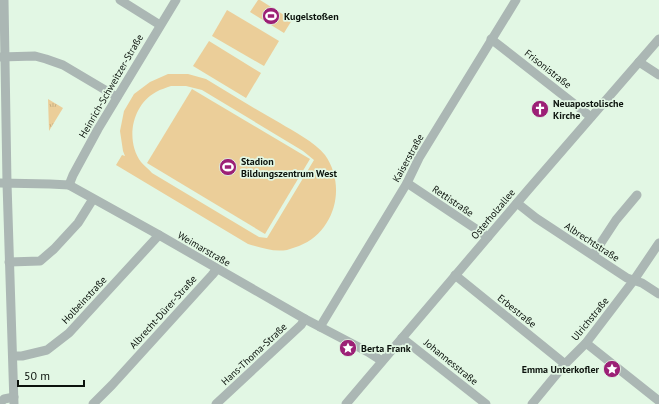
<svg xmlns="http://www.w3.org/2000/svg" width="659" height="404" viewBox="0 0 659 404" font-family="'PT Sans',sans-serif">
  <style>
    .grass { fill: url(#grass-tufts) }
    .green { fill: #ebce99; fill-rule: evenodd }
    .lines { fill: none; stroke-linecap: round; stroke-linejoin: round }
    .minor { stroke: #abb7b4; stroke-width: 9 }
    .labels { text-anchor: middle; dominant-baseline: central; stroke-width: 3.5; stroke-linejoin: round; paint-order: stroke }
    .poi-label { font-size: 10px; font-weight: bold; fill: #0c130d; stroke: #e2f7e4; text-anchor: start }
    .street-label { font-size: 10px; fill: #0c130d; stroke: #e2f7e4 }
  </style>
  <defs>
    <pattern id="grass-tufts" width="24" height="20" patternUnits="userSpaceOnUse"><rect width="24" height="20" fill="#ebce99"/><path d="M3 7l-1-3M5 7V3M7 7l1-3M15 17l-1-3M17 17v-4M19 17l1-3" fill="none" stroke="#c8b083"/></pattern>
  </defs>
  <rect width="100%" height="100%" fill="#e2f7e4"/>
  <path class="grass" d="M48 99 63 108 49 131Z"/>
  <g class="green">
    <path d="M258 0H260L292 20 284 33 250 12Z"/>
    <path d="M227 10 279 41 264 66 212 36Z"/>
    <path d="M209 41 261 73 246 98 193 66Z"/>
    <path d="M168 74H188L206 79C231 94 255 109 280 123 293 131 315 142 325 155 347 186 335 232 299 246 295 247 291 249 287 250 273 252 262 248 248 244L116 165 122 155 125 156 123 151 120 131 124 111 134 94 150 82ZM171 86H186L202 90 303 151 314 160 267 238 259 237 152 173C149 169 144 166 141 162 125 140 132 105 156 92 161 89 166 88 171 86Z"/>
    <path d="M192 89 310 159 265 234 147 163Z"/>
  </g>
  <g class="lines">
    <g class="minor">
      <path d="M4 0 7 183 14 404"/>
      <path d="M120 0 160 25"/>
      <path d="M491 39 591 117"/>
      <path d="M0 57 35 56 46 59 63 65 117 97"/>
      <path d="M639 62 659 75"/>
      <path d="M0 183 50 184 69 185 159 235 305 319 368 352 382 361"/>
      <path d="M407 183 488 237"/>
      <path d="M69 185 73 175 98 129 176 0"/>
      <path d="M517 203 536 218 627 278 642 283 659 294"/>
      <path d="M593 255 616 220 637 195"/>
      <path d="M9 262 40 261 54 249 78 223 93 199"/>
      <path d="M455 275 565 364"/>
      <path d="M320 327 407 183 419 158 516 0"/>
      <path d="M402 338 486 404"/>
      <path d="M586 343 659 401"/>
      <path d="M13 356H22L47 350 69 333 159 235"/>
      <path d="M0 403 4 399 14 397"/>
      <path d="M93 404 112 385 212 275 217 269"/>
      <path d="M216 404 301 325 305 319"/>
      <path d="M346 404 528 190 659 39"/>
      <path d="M532 404 565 364 586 343 634 280 659 243"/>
    </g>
  </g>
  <defs>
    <symbol id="stadium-disc" viewBox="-11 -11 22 22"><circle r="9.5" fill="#9c2076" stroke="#e2f7e4"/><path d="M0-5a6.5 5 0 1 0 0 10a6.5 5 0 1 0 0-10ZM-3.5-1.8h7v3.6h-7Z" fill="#fff"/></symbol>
    <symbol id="church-disc" viewBox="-11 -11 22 22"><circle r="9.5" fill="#9c2076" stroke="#e2f7e4"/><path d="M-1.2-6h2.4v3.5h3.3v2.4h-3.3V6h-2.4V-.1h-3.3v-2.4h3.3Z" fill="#fff"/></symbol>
    <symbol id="sight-disc" viewBox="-11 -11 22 22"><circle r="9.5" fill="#9c2076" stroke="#e2f7e4"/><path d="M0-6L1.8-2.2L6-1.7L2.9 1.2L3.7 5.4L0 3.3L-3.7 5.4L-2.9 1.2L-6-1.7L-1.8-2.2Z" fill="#fff"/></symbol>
  </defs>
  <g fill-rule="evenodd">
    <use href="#stadium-disc" x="261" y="6" width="20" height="20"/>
    <use href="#church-disc" x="530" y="99" width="20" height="20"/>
    <use href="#stadium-disc" x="218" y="157" width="20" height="20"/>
    <use href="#sight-disc" x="338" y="338" width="20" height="20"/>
    <use href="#sight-disc" x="602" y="359" width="20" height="20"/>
  </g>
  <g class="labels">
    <g class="poi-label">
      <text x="284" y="16">Kugelstoßen</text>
      <text x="553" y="103">Neuapostolische<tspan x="553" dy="12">Kirche</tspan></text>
      <text x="241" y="161">Stadion<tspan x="241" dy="12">Bildungszentrum West</tspan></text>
      <text x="361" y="348">Berta Frank</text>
      <text x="599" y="369" text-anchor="end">Emma Unterkofler</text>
    </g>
    <g class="street-label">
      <text transform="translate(548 69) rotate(38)">Frisonistraße</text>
      <text transform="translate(111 86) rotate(-60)">Heinrich-Schweitzer-Straße</text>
      <text transform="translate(408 158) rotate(-61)">Kaiserstraße</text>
      <text transform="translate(453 201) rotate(34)">Rettistraße</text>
      <text transform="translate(493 214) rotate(-50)">Osterholzallee</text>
      <text transform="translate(592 242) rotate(33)">Albrechtstraße</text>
      <text transform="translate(204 249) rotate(30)">Weimarstraße</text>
      <text transform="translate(84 300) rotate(-47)">Holbeinstraße</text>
      <text transform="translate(517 311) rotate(39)">Erbestraße</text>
      <text transform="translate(163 312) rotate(-48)">Albrecht-Dürer-Straße</text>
      <text transform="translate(590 319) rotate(-51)">Ulrichstraße</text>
      <text transform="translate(254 354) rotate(-43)">Hans-Thoma-Straße</text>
      <text transform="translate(451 362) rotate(39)">Johannesstraße</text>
    </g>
  </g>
  <path d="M18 380v6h66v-6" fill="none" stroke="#0c130d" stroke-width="2"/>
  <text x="24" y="380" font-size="12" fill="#0c130d" stroke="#e2f7e4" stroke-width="3" paint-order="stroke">50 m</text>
</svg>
